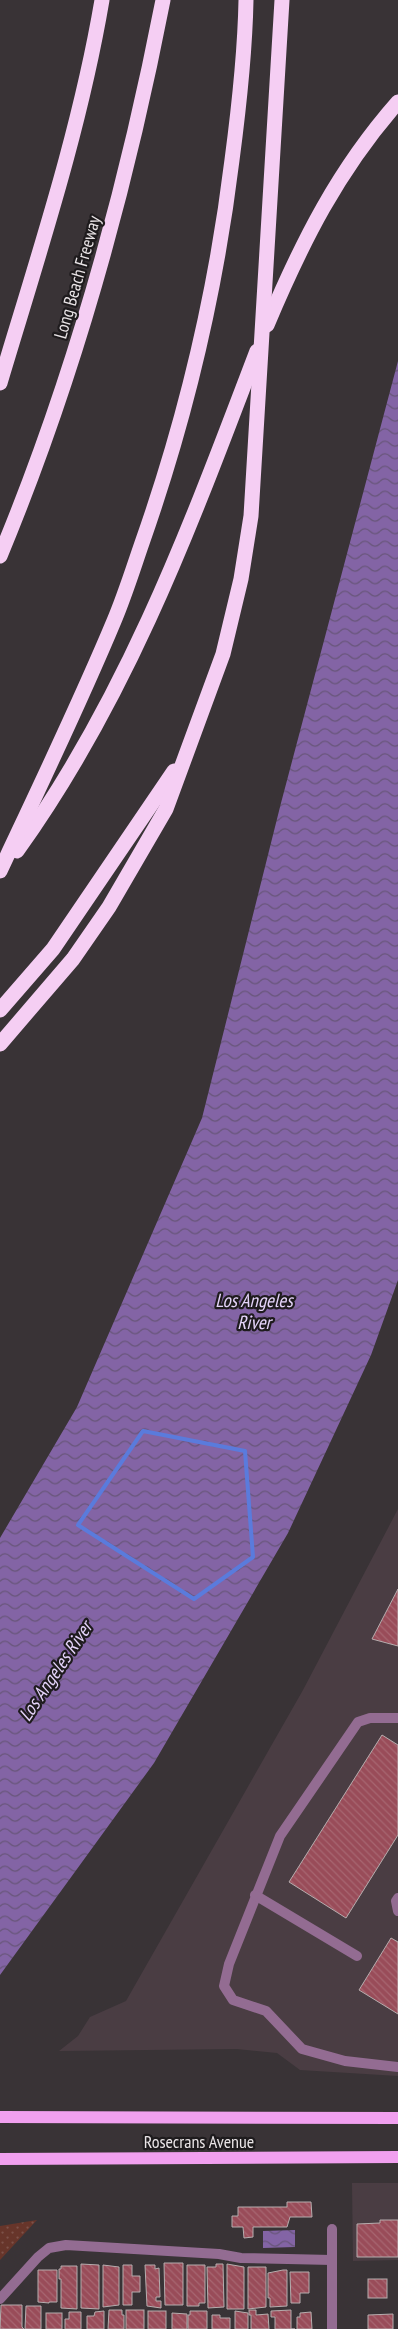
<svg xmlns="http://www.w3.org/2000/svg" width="398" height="2329" viewBox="0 0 398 2329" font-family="'PT Sans Narrow',sans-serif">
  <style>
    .built { fill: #4a3d43 }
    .park { fill: url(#park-dots) }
    .water { fill: url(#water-waves) }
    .building { fill: url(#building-back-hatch); stroke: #b6adae }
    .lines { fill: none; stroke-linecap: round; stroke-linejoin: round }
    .lane { stroke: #936c92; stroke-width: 10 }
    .street { stroke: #936c92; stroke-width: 10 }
    .primary { stroke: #f1a0ef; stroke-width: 12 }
    .highway { stroke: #f5cef3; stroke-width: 15 }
    .marked { fill: none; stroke: #5a7bdc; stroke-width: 4; stroke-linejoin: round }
    .labels { text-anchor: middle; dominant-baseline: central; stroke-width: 4.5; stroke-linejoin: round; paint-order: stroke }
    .street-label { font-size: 18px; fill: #eae5e7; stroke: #1e1b1d }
    .water-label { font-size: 19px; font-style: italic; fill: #e5d4fa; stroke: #1e1b1d }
  </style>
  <defs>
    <pattern id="park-dots" width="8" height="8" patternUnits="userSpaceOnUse" patternTransform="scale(1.25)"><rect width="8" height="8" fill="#67352a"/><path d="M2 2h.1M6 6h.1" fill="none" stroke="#7d5249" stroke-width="1.8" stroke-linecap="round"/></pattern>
    <pattern id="water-waves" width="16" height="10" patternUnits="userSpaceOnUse" patternTransform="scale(1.25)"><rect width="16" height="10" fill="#8364a5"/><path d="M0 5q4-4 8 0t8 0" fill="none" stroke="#68567a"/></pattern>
    <pattern id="building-back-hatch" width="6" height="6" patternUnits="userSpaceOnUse" patternTransform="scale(1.25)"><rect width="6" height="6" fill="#994c59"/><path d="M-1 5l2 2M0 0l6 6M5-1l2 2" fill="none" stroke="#a76671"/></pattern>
  </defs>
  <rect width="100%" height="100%" fill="#393336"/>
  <g class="built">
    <path d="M398 1509V2076L300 2070 277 2053 237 2049 59 2051 78 2036 90 2017 126 2001 303 1690Z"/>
    <path d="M352 2183H398V2260L353 2261Z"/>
  </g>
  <path class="park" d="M37 2220 0 2260V2226Z"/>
  <g class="water">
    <path d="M398 361V1280L371 1355 288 1533 154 1763 0 1975V1538L77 1407 202 1118 281 803Z"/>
    <path d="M295 2230V2247L263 2248V2231Z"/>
  </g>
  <g class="building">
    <path d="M398 1589V1646L372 1639Z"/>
    <path d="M382 1735 398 1745V1835L346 1918 289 1882Z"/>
    <path d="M391 1938 398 1942V2014L359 1990Z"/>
    <path d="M287 2202H311L312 2217H290L287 2227H253V2237L244 2238 243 2227H232V2216H238V2207H287Z"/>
    <path d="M380 2220H398V2257H357V2224L380 2223Z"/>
    <path d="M164 2263H183V2305H165Z"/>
    <path d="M81 2264 99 2265V2309L81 2308Z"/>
    <path d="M216 2264H223L224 2307 208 2308 207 2267H216Z"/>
    <path d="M227 2264 244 2267V2309H227Z"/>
    <path d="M103 2265 119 2267V2305L103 2307Z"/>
    <path d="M123 2265H132V2276H140V2292H132V2305H123Z"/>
    <path d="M145 2265H155V2269L159 2268 160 2297H156V2301H161V2308L147 2306Z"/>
    <path d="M187 2265H205V2303H199V2306H187Z"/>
    <path d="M61 2266H77V2309L61 2308V2279H59V2269H61Z"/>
    <path d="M248 2267H266V2307L248 2309Z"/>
    <path d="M38 2270H57V2302H49V2303L38 2302Z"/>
    <path d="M283 2270H287V2306L270 2307V2298H268V2273Z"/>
    <path d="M290 2272H309V2293H300V2303H291Z"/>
    <rect x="368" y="2279" width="19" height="19"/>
    <path d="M1 2305H22V2327L24 2329H0Z"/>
    <path d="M26 2306H41V2329H25Z"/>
    <path d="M109 2310H122V2315H124V2329H108Z"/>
    <rect x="126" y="2310" width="18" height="19"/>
    <path d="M249 2310H256V2315L268 2314 269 2329H251V2315H249Z"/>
    <path d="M291 2310V2329H295H275V2317H271V2311Z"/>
    <path d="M104 2311V2329H87V2316H94L95 2312Z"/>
    <rect x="148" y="2311" width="18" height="18"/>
    <path d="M190 2311H207V2329H188V2315H190Z"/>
    <path d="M235 2311 248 2313V2329H235Z"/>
    <path d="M69 2312H81V2329H65V2319H69Z"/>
    <path d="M311 2312 312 2329H297V2317H300V2313Z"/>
    <rect x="46" y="2313" width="16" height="16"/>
    <path d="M172 2313 187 2314V2329H172Z"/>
    <path d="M393 2314V2329H368V2315Z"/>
    <path d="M212 2315H220V2318H230V2329H212Z"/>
  </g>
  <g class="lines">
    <g class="lane">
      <path d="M398 1718H370L358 1722 280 1836 229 1964 224 1986 233 2000 266 2011 302 2049 345 2061 398 2067"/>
      <path d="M255 1895 357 1956"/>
      <path d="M398 1898 396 1901 398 1911"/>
      <path d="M0 2299 38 2257 49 2248 66 2245 219 2254 241 2258 332 2260"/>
    </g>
    <path class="street" d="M332 2229V2329"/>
    <g class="primary">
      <path d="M0 2117 398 2118"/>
      <path d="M0 2159 398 2157"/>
    </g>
    <g class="highway">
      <path d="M267 325C302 242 338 170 398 102"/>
      <path d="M0 383C38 256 80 130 102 0"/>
      <path d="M0 556C74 378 126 190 163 0"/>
      <path d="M17 851C128 696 190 527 257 351"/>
      <path d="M0 871C39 788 79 705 114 621 125 595 133 569 142 543 186 418 216 291 232 160 239 107 245 53 246 0"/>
      <path d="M0 1010 53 949 174 771"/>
      <path d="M0 1044 73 959 109 907 166 809 223 654 241 579 251 516 282 0"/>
    </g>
  </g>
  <path class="marked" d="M143 1431 245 1451 253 1557 194 1599 78 1525Z"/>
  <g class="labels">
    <g class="street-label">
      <text transform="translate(77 277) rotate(-74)">Long Beach Freeway</text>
      <text x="199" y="2141">Rosecrans Avenue</text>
    </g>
    <g class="water-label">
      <text x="254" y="1300">Los Angeles<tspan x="254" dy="22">River</tspan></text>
      <text transform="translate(55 1671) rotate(-56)">Los Angeles River</text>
    </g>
  </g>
</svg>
